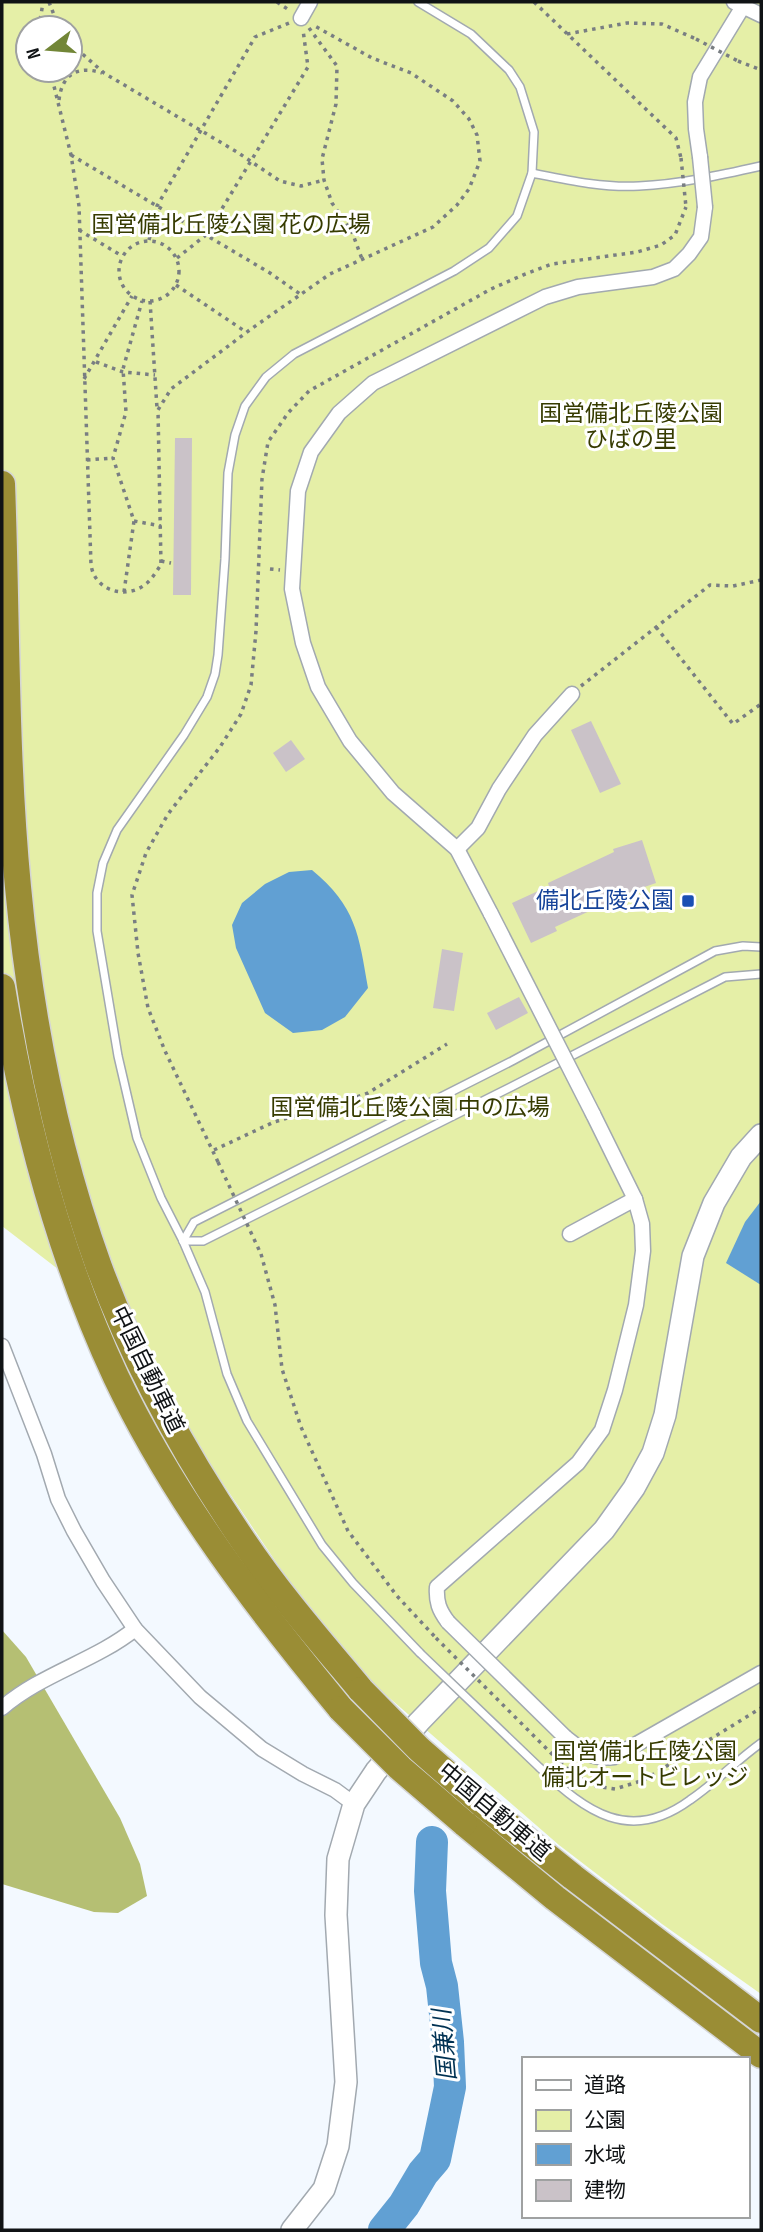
<svg xmlns="http://www.w3.org/2000/svg" width="763" height="2232" viewBox="0 0 763 2232" font-family="'Sofia Sans Condensed','Noto Sans JP',sans-serif">
  <style>
    .green { fill: #e5efa7; fill-rule: evenodd }
    .forest { fill: #b5bf73 }
    .water { fill: #61a0d3 }
    .lines { fill: none; stroke-linecap: round; stroke-linejoin: round }
    .river { stroke: #61a0d3; stroke-width: 32 }
    .building { fill: #cac2c8 }
    .lane-casing { stroke: #a2a9b0; stroke-width: 10 }
    .street-casing { stroke: #a2a9b0; stroke-width: 17 }
    .secondary-casing { stroke: #a2a9b0; stroke-width: 24 }
    .highway-casing { stroke: #d4d5d5; stroke-width: 29 }
    .path { stroke: #797e82; stroke-width: 3.5; stroke-dasharray: 3.5 5; stroke-linecap: butt }
    .lane { stroke: #fff; stroke-width: 7 }
    .street { stroke: #fff; stroke-width: 14 }
    .secondary { stroke: #fff; stroke-width: 21 }
    .highway { stroke: #9a8d35; stroke-width: 26 }
    .lane-bridge-casing { stroke: #a2a9b0; stroke-width: 10; stroke-linecap: butt }
    .street-bridge-casing { stroke: #a2a9b0; stroke-width: 17; stroke-linecap: butt }
    .highway-bridge-casing { stroke: #d4d5d5; stroke-width: 29; stroke-linecap: butt }
    .path-bridge { stroke: #797e82; stroke-width: 3.5; stroke-dasharray: 3.5 5; stroke-linecap: butt }
    .lane-bridge { stroke: #fff; stroke-width: 7 }
    .street-bridge { stroke: #fff; stroke-width: 14 }
    .highway-bridge { stroke: #9a8d35; stroke-width: 26 }
    .transit-dot { fill: #1a4fb4; stroke: #fff; stroke-width: 2.5 }
    .labels { text-anchor: middle; dominant-baseline: central; stroke-width: 6; stroke-linejoin: round; paint-order: stroke }
    .park-label { font-size: 23px; fill: #363b00; stroke: #fff }
    .transit-label { font-size: 23px; fill: #164399; stroke: #fff; text-anchor: end }
    .street-label { font-size: 23px; fill: #101315; stroke: #fff }
    .water-label { font-size: 24px; font-style: italic; fill: #003253; stroke: #fff }
  </style>
  <rect width="100%" height="100%" fill="#f3f9ff"/>
  <path class="green" d="M2 2H761V1994L662 1924 559 1845 371 1682 299 1596 203 1454 141 1333 2 1226ZM28 28H70V70H28Z"/>
  <path class="forest" d="M2 1630 26 1657 120 1818 140 1864 147 1896 118 1913 94 1912 2 1884Z"/>
  <g class="water">
    <path d="M312 870C356 906 359 935 368 988L345 1017 322 1030 293 1033 265 1013 236 948 232 925 242 903 265 884 289 872Z"/>
    <path d="M761 1201V1285L726 1263 745 1222Z"/>
  </g>
  <g class="lines">
    <path class="river" d="M384 2230 404 2205 423 2173 435 2159 450 2087 448 2042 442 1986 436 1963 430 1891 432 1842"/>
  </g>
  <g class="building">
    <path d="M175 438H192L191 595H173Z"/>
    <path d="M591 721 621 784 600 793 571 730Z"/>
    <path d="M291 740 305 759 286 772 273 753Z"/>
    <path d="M642 840 656 883 633 891 555 927 557 931 531 943 512 903 549 886 548 883 614 852 613 849Z"/>
    <path d="M442 949 463 953 454 1011 433 1008Z"/>
    <path d="M519 997 528 1013 496 1030 487 1013Z"/>
  </g>
  <g class="lines">
    <defs>
      <g id="lane">
        <path d="M418 2 471 34 509 70 520 87 534 132 532 173 517 216 489 248 454 271 294 354 266 377 245 406 235 435 228 473 225 559 218 655 215 674 207 697 184 735 117 830 103 863 97 893V931L118 1056 137 1138 161 1198 183 1241 205 1292 227 1374 247 1421 322 1545 353 1583 420 1653"/>
        <path d="M532 173C567 180 603 188 639 186 680 184 721 175 761 166"/>
        <path d="M183 1241 194 1222 512 1061 715 951 743 946 761 947"/>
        <path d="M183 1241H203L511 1087 725 977 761 974"/>
        <path d="M540 1768C586 1812 630 1844 690 1800 715 1783 736 1761 761 1743"/>
      </g>
      <g id="street">
        <path d="M734 2 761 15"/>
        <path d="M301 18 310 2"/>
        <path d="M700 157 696 129 695 102 700 77 742 8"/>
        <path d="M457 849 478 828 499 789 535 735 572 694"/>
        <path d="M491 914 457 849 393 793 350 741 318 687 303 643 292 589 298 491 311 452 339 413 373 383 545 297 578 287 653 277 674 269 689 254 701 237 705 207"/>
        <path d="M570 1234 635 1199"/>
        <path d="M2 1346 44 1454 58 1499 74 1531 103 1581 135 1629 200 1697 262 1749 303 1774 335 1790 354 1804"/>
        <path d="M448 1622C439 1610 436 1602 437 1587L578 1463 602 1430 615 1390 636 1305 643 1251 642 1224 635 1199 593 1114"/>
        <path d="M2 1708C41 1674 95 1661 135 1629"/>
        <path d="M565 1737C583 1751 591 1760 614 1757L761 1673"/>
      </g>
      <path id="secondary" d="M292 2230 324 2189 338 2146 346 2082 336 1915 338 1859 354 1804 376 1771 419 1722 604 1530 634 1488 653 1453 665 1415 693 1256 714 1203 741 1157 761 1135"/>
      <g id="highway">
        <path d="M2 484C7 618 5 753 18 887 30 1015 55 1145 99 1267 135 1364 186 1457 244 1542 279 1594 321 1642 361 1690"/>
        <path d="M2 987C24 1121 58 1253 116 1377 174 1499 256 1606 341 1709"/>
        <path d="M482 1804 573 1877 761 2020"/>
        <path d="M464 1823 555 1898 761 2055"/>
      </g>
    </defs>
    <use href="#lane" class="lane-casing"/>
    <use href="#street" class="street-casing"/>
    <use href="#secondary" class="secondary-casing"/>
    <use href="#highway" class="highway-casing"/>
    <g class="path">
      <path d="M49 2 59 28"/>
      <path d="M277 2 289 10"/>
      <path d="M534 2 676 138 681 158"/>
      <path d="M39 28 43 2"/>
      <path d="M309 28 337 66 336 104 322 159 324 180 332 203 352 232 362 259"/>
      <path d="M567 34 627 23 662 24 696 39"/>
      <path d="M70 43 104 73 237 152 280 181 301 186 324 180"/>
      <path d="M738 61 761 70"/>
      <path d="M50 70 71 155 79 206 91 565C95 592 128 600 147 583 153 578 157 570 161 565L158 410 171 389 251 329 330 274 433 227 457 205 469 189 480 161 477 135 469 119 453 101 411 73 372 58 313 25"/>
      <path d="M59 100C62 74 78 65 102 73"/>
      <path d="M71 155 270 273 300 294"/>
      <path d="M79 230 122 256"/>
      <path d="M149 240 157 206 255 37 289 23"/>
      <circle cx="149" cy="271" r="30"/>
      <path d="M177 258 206 235 308 67 303 30"/>
      <path d="M176 285 246 332"/>
      <path d="M150 301 157 408"/>
      <path d="M96 362 123 372 155 375"/>
      <path d="M84 379 132 296"/>
      <path d="M87 460 113 458"/>
      <path d="M134 521 161 526"/>
      <path d="M161 561 171 563"/>
      <path d="M270 569 280 570"/>
      <path d="M124 592 134 521 113 458 126 412 123 369 142 301"/>
      <path d="M656 627 733 724 761 704"/>
      <path d="M581 686 710 585 733 586 761 580"/>
      <path d="M214 1150 274 1122 340 1103 368 1093 447 1044"/>
      <path d="M218 1162 165 1051 148 1008 138 953 132 895 146 853 168 814 220 747 241 714 251 685 256 631 262 479 268 442 288 413 309 391 491 289 523 275 552 264 637 252 661 245 675 235 686 207"/>
      <path d="M261 1254 275 1305 282 1369 301 1427 348 1531 397 1596 436 1638"/>
      <path d="M554 1756 576 1776 594 1786 615 1789 644 1780 761 1708"/>
    </g>
    <use href="#lane" class="lane"/>
    <use href="#street" class="street"/>
    <use href="#secondary" class="secondary"/>
    <use href="#highway" class="highway"/>
    <defs>
      <path id="lane-bridge" d="M420 1653 540 1768"/>
      <g id="street-bridge">
        <path d="M700 157 705 207"/>
        <path d="M491 914 593 1114"/>
        <path d="M448 1622 565 1737"/>
      </g>
      <g id="highway-bridge">
        <path d="M361 1690 419 1749 482 1804"/>
        <path d="M341 1709 400 1768 464 1823"/>
      </g>
    </defs>
    <use href="#lane-bridge" class="lane-bridge-casing"/>
    <use href="#street-bridge" class="street-bridge-casing"/>
    <use href="#highway-bridge" class="highway-bridge-casing"/>
    <g class="path-bridge">
      <path d="M696 39 738 61"/>
      <path d="M681 158 686 207"/>
      <path d="M218 1162 261 1254"/>
      <path d="M436 1638 554 1756"/>
    </g>
    <use href="#lane-bridge" class="lane-bridge"/>
    <use href="#street-bridge" class="street-bridge"/>
    <use href="#highway-bridge" class="highway-bridge"/>
  </g>
  <rect class="transit-dot" x="681" y="894" width="14" height="14" rx="3.5"/>
  <g class="labels">
    <g class="park-label">
      <text x="231" y="225">国営備北丘陵公園 花の広場</text>
      <text x="631" y="414">国営備北丘陵公園<tspan x="631" dy="26">ひばの里</tspan></text>
      <text x="410" y="1108">国営備北丘陵公園 中の広場</text>
      <text x="645" y="1752">国営備北丘陵公園<tspan x="645" dy="26">備北オートビレッジ</tspan></text>
    </g>
    <g class="transit-label">
      <text x="674" y="901">備北丘陵公園</text>
    </g>
    <g class="street-label">
      <text transform="translate(147 1370) rotate(64)">中国自動車道</text>
      <text transform="translate(494 1812) rotate(40)">中国自動車道</text>
    </g>
    <g class="water-label">
      <text transform="translate(445 2045) rotate(-95)">国兼川</text>
    </g>
  </g>
  <rect width="763" height="2232" fill="none" stroke="#101315" stroke-width="7"/>
  <rect x="522" y="2057" width="228" height="161" fill="#ffffff" stroke="#9fa1a1" stroke-width="2"/>
  <rect x="536" y="2080" width="35" height="10" fill="#ffffff" stroke="#9fa1a1" stroke-width="2"/>
  <text x="584" y="2092" font-size="21" fill="#101315">道路</text>
  <rect x="536" y="2110" width="35" height="21" fill="#e5efa7" stroke="#9fa1a1" stroke-width="2"/>
  <text x="584" y="2127" font-size="21" fill="#101315">公園</text>
  <rect x="536" y="2144" width="35" height="21" fill="#61a0d3" stroke="#9fa1a1" stroke-width="2"/>
  <text x="584" y="2162" font-size="21" fill="#101315">水域</text>
  <rect x="536" y="2180" width="35" height="21" fill="#cac2c8" stroke="#9fa1a1" stroke-width="2"/>
  <text x="584" y="2197" font-size="21" fill="#101315">建物</text>
  <g transform="translate(49 49) rotate(254)"><circle r="33" fill="#ffffff" stroke="#9fa1a1" stroke-width="2"/>
  <path d="M0-5L12 26L0 18L-12 26Z" fill="#728637"/>
  <text y="-10" font-size="19" font-weight="bold" text-anchor="middle" fill="#101315">N</text>
  </g>
</svg>
